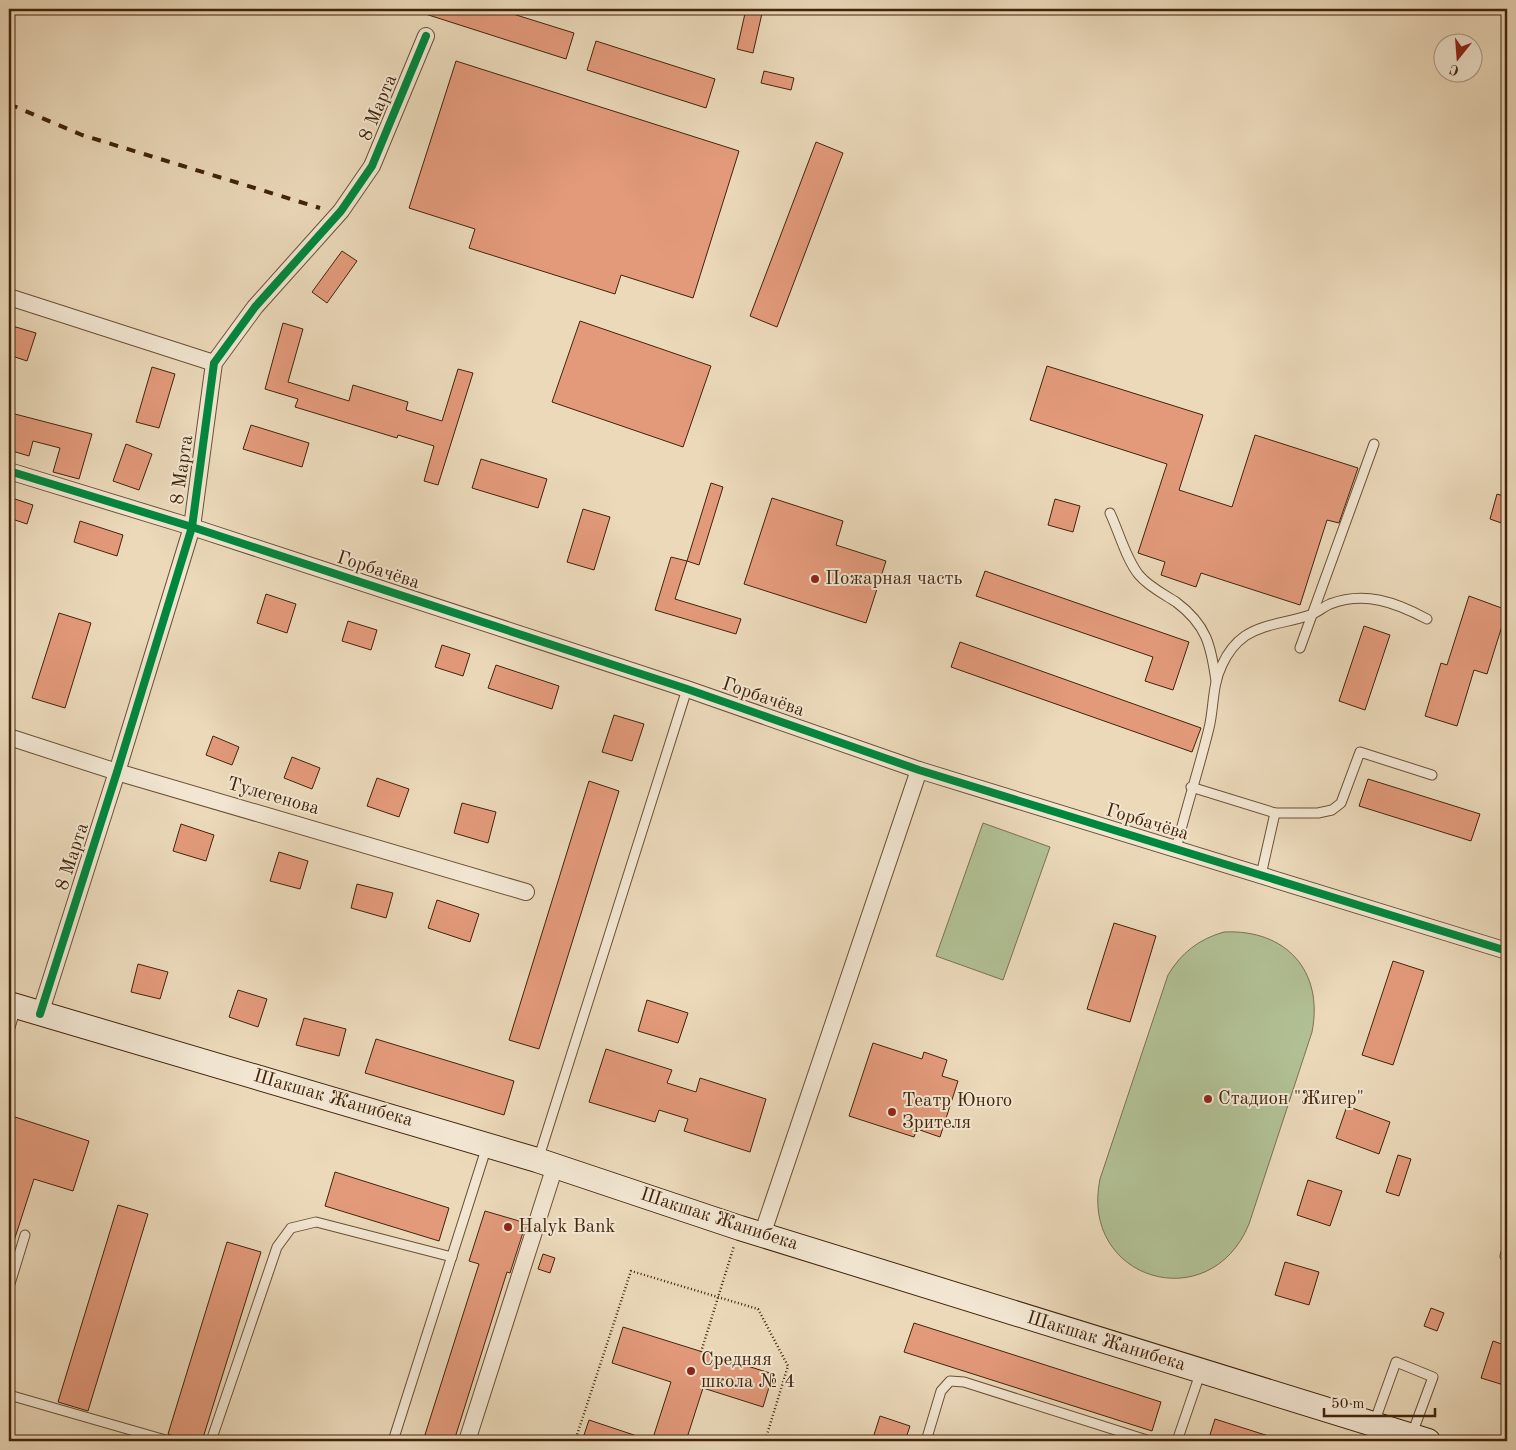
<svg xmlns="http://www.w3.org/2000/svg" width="1516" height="1450" viewBox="0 0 1516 1450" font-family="'Old Standard TT',serif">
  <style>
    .green { fill: #b1c094; stroke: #7a724e }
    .building { fill: #e39a7b; stroke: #422409 }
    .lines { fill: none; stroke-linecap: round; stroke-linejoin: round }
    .service-casing { stroke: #6c5135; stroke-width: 11 }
    .minor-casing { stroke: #6c5135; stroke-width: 18 }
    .secondary-casing { stroke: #422409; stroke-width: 26 }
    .path { stroke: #422409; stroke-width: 2.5; stroke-dasharray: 1 2.5; stroke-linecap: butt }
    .service { stroke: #f2e6d2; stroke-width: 9 }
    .minor { stroke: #f2e6d2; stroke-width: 16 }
    .secondary { stroke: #f2e6d2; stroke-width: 24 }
    .rail { stroke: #422409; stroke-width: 4; stroke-dasharray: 9 9; stroke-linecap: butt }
    .cycleway-casing { stroke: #f2e6d2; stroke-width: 11 }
    .cycleway { stroke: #00873e; stroke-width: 8 }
    .poi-dot { fill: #8f2418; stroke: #f2e6d2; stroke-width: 2 }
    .labels { text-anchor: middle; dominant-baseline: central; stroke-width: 4; stroke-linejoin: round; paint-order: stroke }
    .street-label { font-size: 19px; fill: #422409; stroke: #f2e6d2 }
    .poi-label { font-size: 19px; fill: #422409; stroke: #f2e6d2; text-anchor: start }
  </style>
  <rect width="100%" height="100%" fill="#ebd9ba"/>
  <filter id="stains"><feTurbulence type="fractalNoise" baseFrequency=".004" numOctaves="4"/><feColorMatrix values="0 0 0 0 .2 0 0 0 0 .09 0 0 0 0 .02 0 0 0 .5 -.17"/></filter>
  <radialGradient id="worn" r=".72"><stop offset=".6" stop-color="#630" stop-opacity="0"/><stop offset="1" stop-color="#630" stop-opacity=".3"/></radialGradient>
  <g class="green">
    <path d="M983 823 1050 847 1003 980 936 956Z"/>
    <path d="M1224 932C1286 929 1324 971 1312 1032L1249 1224C1210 1319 1079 1280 1100 1179L1168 975C1181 953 1199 939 1224 932Z"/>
  </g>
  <g class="building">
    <path d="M416 9H497L574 33 566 59 416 11Z"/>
    <path d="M746 9H763L753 53 737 49Z"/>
    <path d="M596 41 715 79 706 108 587 70Z"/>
    <path d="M456 61 739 151 693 298 621 275 615 294 469 248 475 229 409 208Z"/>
    <path d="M764 71 794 78 791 90 761 83Z"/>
    <path d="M816 142 843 153 777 327 750 316Z"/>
    <path d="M342 251 357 261 327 303 312 292Z"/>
    <path d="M580 321 711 366 683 447 552 402Z"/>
    <path d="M283 323 303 329 288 382 349 401 353 385 408 402 406 410 442 421 458 369 473 373 438 485 424 481 434 446 398 435 397 438 295 407 298 399 265 389Z"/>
    <path d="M9 325 36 333 27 361 9 355Z"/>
    <path d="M1047 366 1203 415 1179 490 1232 507 1255 435 1358 468 1339 523 1327 520 1300 605 1201 573 1196 587 1161 575 1165 562 1138 553 1167 464 1030 420Z"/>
    <path d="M152 367 175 374 159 428 136 422Z"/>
    <path d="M11 413 92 434 79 479 53 472 60 448 33 441 29 456 9 450V422Z"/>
    <path d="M251 425 309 443 302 467 243 449Z"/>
    <path d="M126 444 152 454 139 490 113 481Z"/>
    <path d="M481 459 547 479 538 508 472 488Z"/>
    <path d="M711 483 723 487 699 565 687 561Z"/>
    <path d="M1497 494 1507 497V525L1490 519Z"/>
    <path d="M9 497 33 505 27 524 9 518Z"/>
    <path d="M772 498 843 521 836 545 886 561 866 623 744 584Z"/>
    <path d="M1055 499 1080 506 1073 532 1048 525Z"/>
    <path d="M583 509 610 517 594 570 567 562Z"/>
    <path d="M80 521 123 535 117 556 74 542Z"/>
    <path d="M671 557 687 561 675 599 741 619 736 634 655 610Z"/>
    <path d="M985 571 1189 642 1173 690 1145 681 1153 657 976 596Z"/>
    <path d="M266 594 296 604 287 633 257 623Z"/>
    <path d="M1469 596 1507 610 1487 674 1474 670 1457 726 1425 716 1441 663 1447 665Z"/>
    <path d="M59 613 91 623 65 708 32 698Z"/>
    <path d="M348 621 377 630 371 650 342 641Z"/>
    <path d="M1364 626 1390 635 1365 710 1339 701Z"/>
    <path d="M960 642 1201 728 1192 752 951 667Z"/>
    <path d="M442 645 470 654 463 676 435 667Z"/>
    <path d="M496 665 559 686 552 709 488 688Z"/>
    <path d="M614 715 644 724 632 761 602 752Z"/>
    <path d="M213 736 239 747 232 765 206 755Z"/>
    <path d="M292 757 320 768 312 789 284 778Z"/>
    <path d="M377 778 409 789 399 817 367 806Z"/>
    <path d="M1368 779 1480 814 1471 841 1359 806Z"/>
    <path d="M589 781 619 791 539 1049 509 1040Z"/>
    <path d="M462 803 496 812 488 843 454 833Z"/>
    <path d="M181 824 214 835 206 861 173 851Z"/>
    <path d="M279 852 308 861 300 889 270 881Z"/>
    <path d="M357 884 393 893 386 918 351 908Z"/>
    <path d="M437 900 479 914 470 942 428 928Z"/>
    <path d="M1114 923 1156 936 1130 1022 1087 1009Z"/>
    <path d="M1393 961 1424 971 1393 1065 1362 1055Z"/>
    <path d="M138 964 168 972 160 999 131 992Z"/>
    <path d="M238 990 267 999 258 1027 229 1017Z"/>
    <path d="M647 1000 688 1013 678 1043 638 1031Z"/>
    <path d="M304 1018 346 1029 339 1056 296 1045Z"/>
    <path d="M376 1039 514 1081 504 1115 365 1073Z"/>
    <path d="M873 1043 922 1059 924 1052 947 1060 942 1076 958 1081 940 1137 917 1129 914 1137 849 1116Z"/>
    <path d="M606 1049 672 1070 667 1083 696 1092 700 1078 766 1099 750 1152 684 1131 688 1119 659 1110 655 1122 589 1102Z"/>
    <path d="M1347 1106 1390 1122 1379 1154 1336 1138Z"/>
    <path d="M12 1116 89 1141 73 1191 34 1179 11 1250H9V1126Z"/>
    <path d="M1398 1155 1411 1159 1399 1196 1386 1192Z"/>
    <path d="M335 1172 449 1208 439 1241 325 1206Z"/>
    <path d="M1308 1180 1342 1191 1330 1226 1297 1215Z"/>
    <path d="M118 1205 148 1214 88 1411 58 1402Z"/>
    <path d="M485 1211 526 1223 510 1273 507 1272 454 1441H423L479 1264 469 1261Z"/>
    <path d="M227 1242 261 1252 202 1441H176L173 1436 168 1434Z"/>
    <path d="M543 1254 555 1258 550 1273 538 1269Z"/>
    <path d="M1285 1262 1319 1272 1309 1305 1275 1295Z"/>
    <path d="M1431 1308 1444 1313 1437 1331 1424 1326Z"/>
    <path d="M914 1323 1161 1402 1152 1431 904 1352Z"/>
    <path d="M623 1327 773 1374 763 1407 703 1388 686 1441H652L671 1382 612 1363Z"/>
    <path d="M1493 1341 1507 1346V1386L1481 1378Z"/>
    <path d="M880 1416 910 1426 905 1441H872Z"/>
    <path d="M1215 1419 1278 1439 1277 1441H1208Z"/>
    <path d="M589 1420 646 1439V1441H582Z"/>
  </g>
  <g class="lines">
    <defs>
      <g id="service">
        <path d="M1110 513C1119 532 1126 559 1139 575 1149 587 1164 594 1176 602 1207 625 1211 646 1216 681"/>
        <path d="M1300 648 1374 444"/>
        <path d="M1191 787 1275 813H1318L1332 810 1341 803 1360 752 1432 775"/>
        <path d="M1176 849C1186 808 1199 769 1209 728 1214 708 1212 685 1222 665 1227 654 1235 643 1245 636 1265 623 1288 623 1310 615 1317 613 1323 607 1330 604 1365 591 1395 602 1427 619"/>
        <path d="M1261 875 1275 813"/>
        <path d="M9 1031 16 1007"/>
        <path d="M538 1160 687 689"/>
        <path d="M1505 1256 1507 1249"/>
        <path d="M9 1287 25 1235"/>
        <path d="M9 1395 169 1441"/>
        <path d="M1374 1423 1396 1362 1433 1377 1412 1434"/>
        <path d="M211 1441 277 1247 291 1228 316 1222 452 1257"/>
        <path d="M393 1441 487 1146"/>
        <path d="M926 1441 941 1391 950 1381 964 1382 1150 1441"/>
        <path d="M1177 1441 1201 1371"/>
      </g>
      <g id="minor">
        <path d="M9 297 214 363"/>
        <path d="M9 471 192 527 687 689 919 770 1507 951"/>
        <path d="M9 737 117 772 526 892"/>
        <path d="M40 1014 117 772 192 527 214 363 255 307 341 211 372 166 426 36"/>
        <path d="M762 1235 919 770"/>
        <path d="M467 1441 555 1166"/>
      </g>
      <path id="secondary" d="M9 1004 537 1160 740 1228 1428 1441"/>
    </defs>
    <use href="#service" class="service-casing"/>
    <use href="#minor" class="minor-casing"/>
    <use href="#secondary" class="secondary-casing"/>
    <g class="path">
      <path d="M701 1352 734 1246"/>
      <path d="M575 1441 631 1271 758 1309 788 1366 765 1441"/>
    </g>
    <use href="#service" class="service"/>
    <use href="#minor" class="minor"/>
    <use href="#secondary" class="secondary"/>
    <path class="rail" d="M9 104 82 135 320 208"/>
    <defs>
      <g id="cycleway">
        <path d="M9 471 192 527 687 689 919 770 1507 951"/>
        <path d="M40 1014 117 772 192 527 214 363 255 307 341 211 372 166 426 36"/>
      </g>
    </defs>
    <use href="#cycleway" class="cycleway-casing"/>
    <use href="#cycleway" class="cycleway"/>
  </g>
  <g class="poi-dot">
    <circle cx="815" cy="579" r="5"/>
    <circle cx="1208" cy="1099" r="5"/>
    <circle cx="892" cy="1112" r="5"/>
    <circle cx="508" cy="1227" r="5"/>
    <circle cx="691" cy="1371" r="5"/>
  </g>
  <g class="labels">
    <g class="street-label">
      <text transform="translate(379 108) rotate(-67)">8 Марта</text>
      <text transform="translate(183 470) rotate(-82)">8 Марта</text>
      <text transform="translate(378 571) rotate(18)">Горбачёва</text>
      <text transform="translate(763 698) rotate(19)">Горбачёва</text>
      <text transform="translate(273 797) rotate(16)">Тулегенова</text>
      <text transform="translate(1147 823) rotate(17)">Горбачёва</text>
      <text transform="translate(73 857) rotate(-72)">8 Марта</text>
      <text transform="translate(333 1099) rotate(16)">Шакшак Жанибека</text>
      <text transform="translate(719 1220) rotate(18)">Шакшак Жанибека</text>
      <text transform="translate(1106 1342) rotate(17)">Шакшак Жанибека</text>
    </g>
    <g class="poi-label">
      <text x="825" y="579">Пожарная часть</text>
      <text x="1218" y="1099">Стадион "Жигер"</text>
      <text x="902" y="1101">Театр Юного<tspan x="902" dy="22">Зрителя</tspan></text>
      <text x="518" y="1227">Halyk Bank</text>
      <text x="701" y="1360">Средняя<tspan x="701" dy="22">школа № 4</tspan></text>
    </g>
  </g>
  <rect width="1516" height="1450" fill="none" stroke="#ebd9ba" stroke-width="30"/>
  <rect x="10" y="10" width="1496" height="1430" fill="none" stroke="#422409" stroke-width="2.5"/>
  <rect x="15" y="15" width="1486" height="1420" fill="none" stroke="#422409"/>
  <g transform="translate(1458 58) rotate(197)"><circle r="24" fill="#f2e6d2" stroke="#ac9882"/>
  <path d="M0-4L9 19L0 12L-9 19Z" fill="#8f2418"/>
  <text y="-8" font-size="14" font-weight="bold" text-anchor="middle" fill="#422409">С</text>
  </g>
  <path d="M1324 1408v8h111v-8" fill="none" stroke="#422409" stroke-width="2.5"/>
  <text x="1331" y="1408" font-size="15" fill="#422409" stroke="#f2e6d2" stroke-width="4" paint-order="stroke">50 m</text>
  <rect width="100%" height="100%" filter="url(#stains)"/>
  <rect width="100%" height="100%" fill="url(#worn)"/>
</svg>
